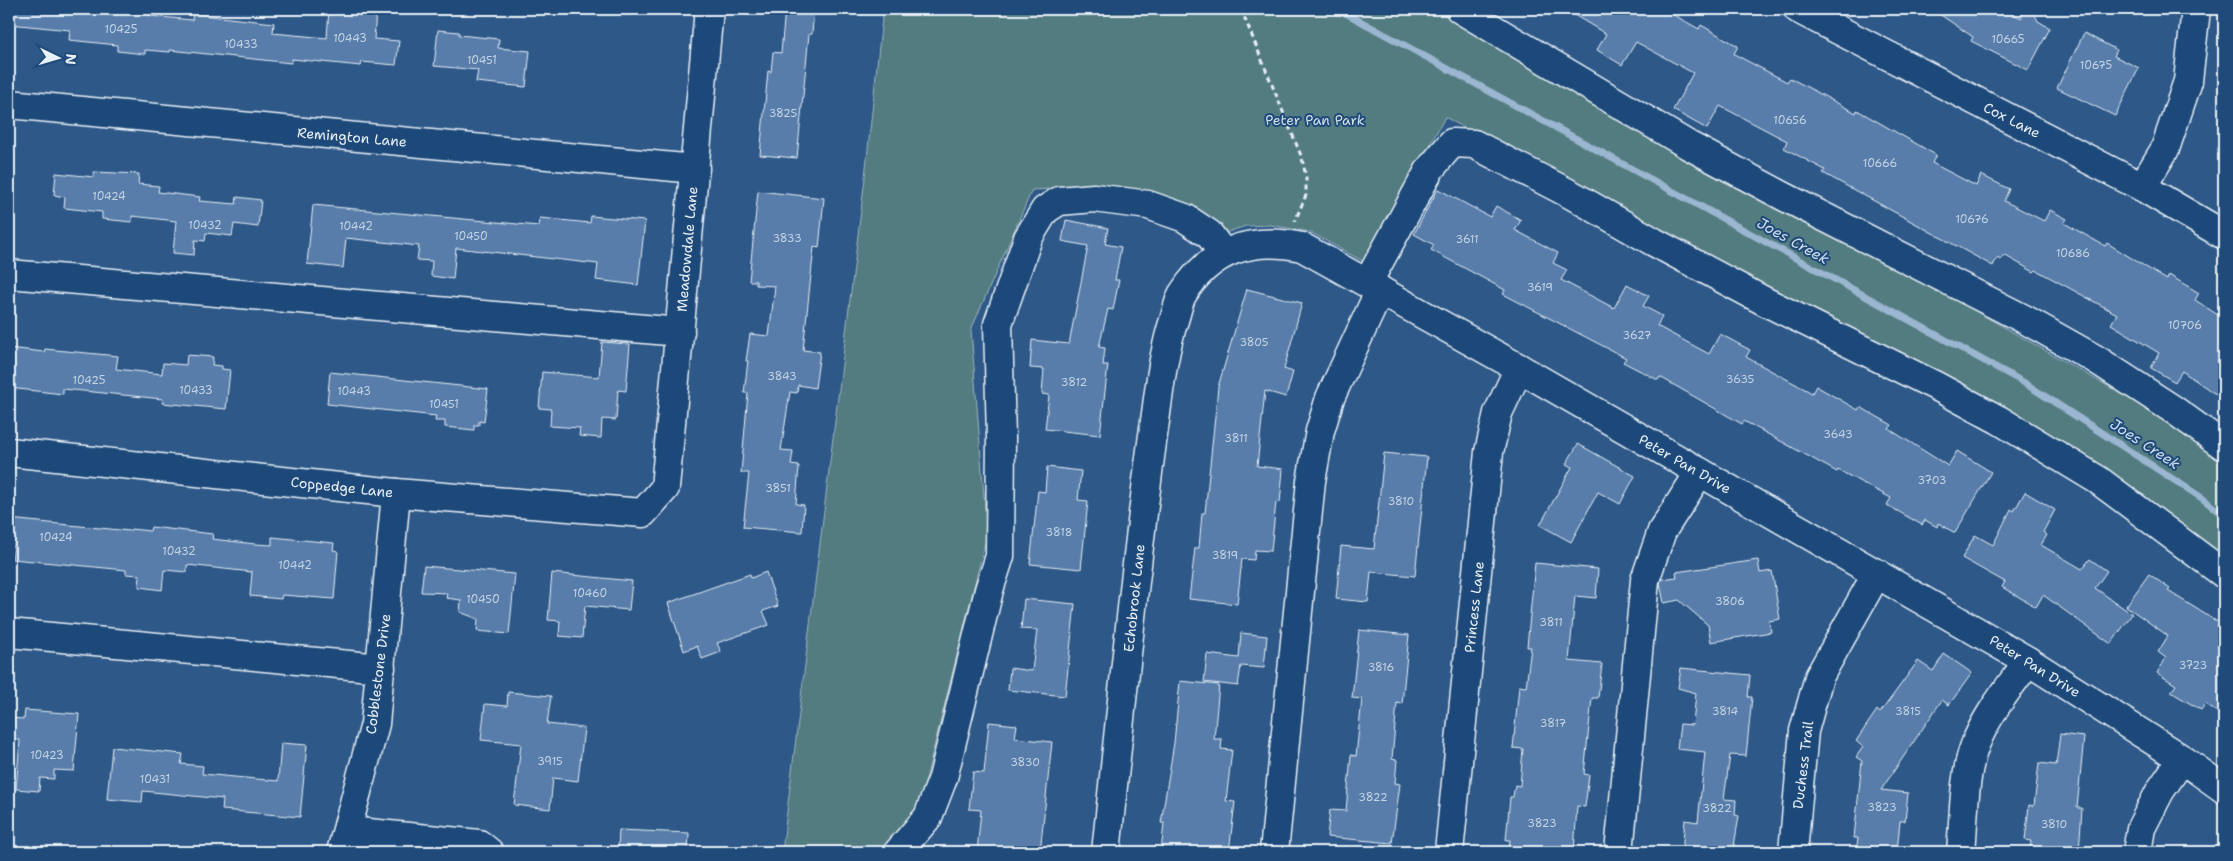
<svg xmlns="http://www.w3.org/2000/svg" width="2233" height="861" viewBox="0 0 2233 861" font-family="'Shantell Sans',sans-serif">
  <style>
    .green { fill: #537b81; stroke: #9eb6bc }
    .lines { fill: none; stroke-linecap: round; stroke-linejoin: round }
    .stream { stroke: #9bb6d0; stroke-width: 7 }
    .building { fill: #587daa; stroke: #e8f1f8 }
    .minor-casing { stroke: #e8f1f8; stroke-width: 31 }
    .path { stroke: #e8f1f8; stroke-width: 3; stroke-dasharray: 5 4; stroke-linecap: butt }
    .minor { stroke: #1f4a7a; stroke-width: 28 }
    .labels { text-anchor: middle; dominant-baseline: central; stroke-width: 4; stroke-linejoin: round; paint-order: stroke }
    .number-label { font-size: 11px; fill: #c4d4e4 }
    .park-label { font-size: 14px; fill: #d2dfe6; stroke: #1f4a7a }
    .street-label { font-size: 14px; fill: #e8f1f8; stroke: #1f4a7a }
    .water-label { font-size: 15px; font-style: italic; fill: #ceddeb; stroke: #1f4a7a }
  </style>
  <rect width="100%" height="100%" fill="#2e5888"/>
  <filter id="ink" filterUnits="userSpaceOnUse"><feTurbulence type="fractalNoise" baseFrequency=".02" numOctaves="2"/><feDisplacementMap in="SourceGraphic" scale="10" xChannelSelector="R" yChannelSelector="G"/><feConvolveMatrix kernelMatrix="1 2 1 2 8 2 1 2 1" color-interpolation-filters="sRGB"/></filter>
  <g filter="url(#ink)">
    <path class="green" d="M883 9H1443L2224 452V571L2197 549 1445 117 1366 263 1310 232 1270 225 1246 226 1218 235 1073 188 1032 190 971 330 987 535 915 823 887 852H782L864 186Z"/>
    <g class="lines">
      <path class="stream" d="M1338 9 2023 382 2202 498 2224 516"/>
    </g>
    <g class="building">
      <path d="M9 9H142L141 12 150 13V16L192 20 193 14 274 23 273 33 327 38 329 9 376 12 374 39 399 41 396 65 362 62 361 66 292 59 291 63 170 50V52L145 50V54L117 51V45L69 40 70 30 9 24Z"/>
      <path d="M785 9H814L812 34H809L797 158 760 155 768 71 771 72 773 52 781 53Z"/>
      <path d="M1564 9H1663L1699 29 1701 25 1738 46 1734 54 1787 82 1790 78 1856 113 1857 110 1936 155 1932 163 1976 186 1981 175 2009 189 2004 201 2044 221 2050 210 2067 219 2064 223 2105 246 2107 243 2167 280 2169 275 2199 293 2195 300 2224 319V400L2182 371 2175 382 2151 368 2159 353 2111 324 2117 314 2036 270 2034 272 2004 255 2001 260 1997 258 1993 266 1823 173 1825 170 1784 148 1787 141 1720 106 1707 129 1673 110 1693 73 1636 42 1622 65 1597 50 1606 34Z"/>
      <path d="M1932 9H2005L2021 18 2026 9H2032L2038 21 2050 28 2028 70 1971 41 1973 37Z"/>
      <path d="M438 30 459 32V35L499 39 498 48 530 51 526 87 476 82 478 70 434 66Z"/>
      <path d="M2084 33 2117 50 2114 56 2139 68 2115 116 2057 88Z"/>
      <path d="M94 172 139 174 138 184 159 186 158 192 200 197 199 201 236 204 237 197 261 200 258 227 234 224 232 236 206 233 205 241 195 240 194 255 173 253 176 221 132 216V222L102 219V212L64 208 65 197 54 195 56 173 94 177Z"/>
      <path d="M1438 189 1490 217 1496 206 1521 220 1515 230 1558 253 1553 263 1567 270 1561 280 1614 308 1627 284 1649 296 1643 306 1662 316 1657 326 1709 354 1720 334 1750 350 1746 357 1812 393 1816 386 1858 410 1860 407 1892 425 1889 429 1948 466 1957 451 1991 472 1955 533 1938 523 1937 527 1925 520 1922 525 1887 505 1891 498 1838 470 1837 472 1744 421 1742 424 1660 377 1658 380 1623 362 1626 358 1503 294 1505 290 1431 250 1434 245 1414 234Z"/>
      <path d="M758 191 824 198 819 248 814 247 803 350 820 352 815 388 798 385 797 393 790 392 781 450 793 451 791 465 799 466 796 504 804 505 802 532 743 527 749 473H741L748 393H744L748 361H746L750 334 769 336 775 286 756 285V281H749Z"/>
      <path d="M313 205 539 226 540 218 590 223 591 216 645 221 638 285 596 280 598 264 456 248 453 279 431 276 432 261 417 260 419 246 346 238 343 268 307 264Z"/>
      <path d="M1066 220 1108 228 1105 244 1121 247 1115 280H1119L1113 310 1108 309 1099 347 1105 348 1103 365H1108L1100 435 1045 429 1049 395 1042 394 1044 369 1030 368 1032 340 1069 344 1088 246 1062 241Z"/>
      <path d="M1247 289 1302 303 1284 369 1293 372 1286 397 1265 391 1257 466 1283 469 1280 503 1276 502 1271 551 1255 550 1254 560 1242 559 1237 604 1189 599 1195 548H1199L1202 513H1205L1218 387Z"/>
      <path d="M602 342 630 344 626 391 618 390 616 420 602 419 601 438 579 436 580 428 550 426 551 409 539 408 542 372 599 377Z"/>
      <path d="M9 348 44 352 45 349 118 356 116 369 162 374 163 363 186 365 187 355 213 357 212 365 222 366V369L230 370 226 409 162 403 163 399 63 389V394L9 388Z"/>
      <path d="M330 372 488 389 484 422 479 421V425H474V430L445 427V421H435L436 416 327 404Z"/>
      <path d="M1578 444 1635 476 1620 504 1598 492 1571 542 1540 525 1572 467 1566 464Z"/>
      <path d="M1384 453 1427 457 1415 576 1371 572 1368 602 1336 599 1341 546 1374 549Z"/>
      <path d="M1047 467 1081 471 1078 500 1088 501 1081 569 1030 564 1038 491 1045 492Z"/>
      <path d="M2025 492 2055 510 2043 532 2047 535 2041 545 2082 569 2090 559 2107 571 2095 588 2132 614 2111 644 2043 595 2036 607 2002 587 2005 582 1962 558 1975 535 1993 545 2011 509 2014 511Z"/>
      <path d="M9 519 130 531 131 529 150 531 151 527 213 534 212 539 255 544 272 545V537L334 543 333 550 338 551 334 599 282 595 281 599 250 596 252 572 187 565V572L164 570 162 590 139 587 140 575 126 574V570L12 559 14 547 9 546Z"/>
      <path d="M1758 560 1760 573 1772 571 1780 619 1769 621 1771 632 1711 642 1708 625 1679 600 1664 603 1660 583 1662 579 1677 577 1676 572Z"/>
      <path d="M1535 563 1598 569 1596 598 1575 596 1569 661 1602 664 1598 698H1592L1584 774 1589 775 1585 807 1577 806 1574 852H1509L1510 840H1506L1510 797H1513L1515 785 1520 786 1523 749 1513 748 1519 686 1526 687 1531 647H1527Z"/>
      <path d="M424 566 515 574 509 634 477 631 478 619 460 612 461 600 446 598 447 593 421 592Z"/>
      <path d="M766 572 778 606 763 611 769 625 717 643 721 652 702 659 697 646 684 651 668 603 750 574 751 578Z"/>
      <path d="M552 573 632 581 629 610 585 606 582 638 559 636 560 621 548 620Z"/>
      <path d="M2149 574 2170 589 2168 591 2224 626V717L2205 704 2201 710 2171 692 2176 685 2157 673 2166 658 2158 652 2168 636 2126 606Z"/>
      <path d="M1024 599 1075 604 1065 696 1008 690 1010 668 1032 671 1037 630 1021 629Z"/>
      <path d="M1359 630 1409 635 1402 704 1397 703 1392 759 1397 760 1395 783 1400 784 1392 843 1327 837 1330 810 1346 811 1351 755 1356 756 1362 699 1352 698Z"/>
      <path d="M1241 633 1267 636 1264 668 1241 666 1238 686 1204 682 1207 654 1239 658Z"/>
      <path d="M1944 654 1972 673 1949 705 1942 700 1881 790 1908 793 1905 821H1900L1897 852H1856L1858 838H1854L1862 761 1856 757 1863 747 1856 741 1877 710 1880 713 1918 661 1933 671Z"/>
      <path d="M1681 668 1750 675 1748 697H1752L1746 756 1730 755 1724 799 1736 800 1735 815 1739 816 1733 852H1682L1685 820 1698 822 1705 752 1677 749 1680 724 1693 725 1696 693 1678 688Z"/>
      <path d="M1180 681 1219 685 1214 739H1222L1221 749 1232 750 1226 801 1235 802 1229 852H1161L1164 823H1161L1174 743Z"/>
      <path d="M508 692 551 696 547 724 584 728 578 781 553 778 550 809 514 805 521 744 481 740 485 704 507 706Z"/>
      <path d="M25 710 79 714 74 771 54 770V779L40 778 39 791 16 789 20 740 9 739V718L24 719Z"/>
      <path d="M989 722 1017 725 1015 738 1052 742 1040 852H977L981 810 969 809 973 772 984 773Z"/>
      <path d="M2060 734 2084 737 2077 808H2082L2079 852H2030L2031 841 2025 840 2029 805 2034 806 2039 763 2056 765Z"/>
      <path d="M281 743 307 745 300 817 222 810 223 799 143 791 142 802 107 799 112 747 183 754 181 764 203 766 202 774 278 781Z"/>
      <path d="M619 830 689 833 688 852H618Z"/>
    </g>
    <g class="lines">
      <defs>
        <g id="minor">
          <path d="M1460 9 1688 145 1783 196 2026 320 2097 360 2174 410 2224 446"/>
          <path d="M1798 9 2142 187 2224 235"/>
          <path d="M9 104 695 169"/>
          <path d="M2142 187 2165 149 2188 81 2196 9"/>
          <path d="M9 274 680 332"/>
          <path d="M1368 282 1430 169 1452 143 1474 144 1572 195 1654 242 1766 302 1936 386 1999 420 2098 480 2224 574"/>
          <path d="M9 452 396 493 643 513 665 488 709 9"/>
          <path d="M9 633 381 668"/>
          <path d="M348 831 479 844 489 852"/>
          <path d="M341 852 375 724 396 493"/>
          <path d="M898 852 928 817 943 778 989 590 1000 556 1001 438 998 324 1028 238 1045 210 1059 201 1094 198 1148 205 1185 218 1209 234 1223 253"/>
          <path d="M1106 852C1121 713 1134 574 1153 435 1159 395 1162 355 1175 317 1177 310 1179 301 1182 295 1210 250 1251 236 1302 247L1519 368 2028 661 2182 759 2224 789"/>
          <path d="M1274 852 1311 481 1320 431 1330 398 1380 290"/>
          <path d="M1449 852 1489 452 1498 413 1519 368"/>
          <path d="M1619 852 1645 580 1662 531 1700 472"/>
          <path d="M1793 852 1804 731 1819 677 1877 573"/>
          <path d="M1961 852C1964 820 1963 776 1975 745 1987 714 2009 688 2028 661"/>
          <path d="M2137 852 2141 828 2160 791 2182 759"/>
        </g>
      </defs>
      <use href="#minor" class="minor-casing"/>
      <path class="path" d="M1241 9 1302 158 1306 177V195L1295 221"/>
      <use href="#minor" class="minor"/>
    </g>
  </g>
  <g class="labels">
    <g class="number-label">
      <text x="121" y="29">10425</text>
      <text x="350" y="38">10443</text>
      <text x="2008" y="39">10665</text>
      <text x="241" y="44">10433</text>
      <text x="482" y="60">10451</text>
      <text x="2096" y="65">10675</text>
      <text x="783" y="113">3825</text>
      <text x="1790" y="120">10656</text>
      <text x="1880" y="163">10666</text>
      <text x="109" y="196">10424</text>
      <text x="1972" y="219">10676</text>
      <text x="205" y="225">10432</text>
      <text x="356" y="226">10442</text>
      <text x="471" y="236">10450</text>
      <text x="787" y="238">3833</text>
      <text x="1467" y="239">3611</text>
      <text x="2073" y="253">10686</text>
      <text x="1540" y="287">3619</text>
      <text x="2185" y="325">10706</text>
      <text x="1637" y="335">3627</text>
      <text x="1254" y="342">3805</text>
      <text x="782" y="376">3843</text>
      <text x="1740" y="379">3635</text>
      <text x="89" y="380">10425</text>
      <text x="1074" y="382">3812</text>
      <text x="196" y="390">10433</text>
      <text x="354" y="391">10443</text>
      <text x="444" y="404">10451</text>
      <text x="1838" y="434">3643</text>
      <text x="1236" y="438">3811</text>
      <text x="1932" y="480">3703</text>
      <text x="778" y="488">3851</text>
      <text x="1401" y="501">3810</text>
      <text x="1059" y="532">3818</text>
      <text x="56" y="537">10424</text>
      <text x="179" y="551">10432</text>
      <text x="1225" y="555">3819</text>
      <text x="295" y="565">10442</text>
      <text x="590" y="593">10460</text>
      <text x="483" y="599">10450</text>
      <text x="1730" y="601">3806</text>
      <text x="1551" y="622">3811</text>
      <text x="2193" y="665">3723</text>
      <text x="1381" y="667">3816</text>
      <text x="1725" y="711">3814</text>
      <text x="1908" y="711">3815</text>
      <text x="1553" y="723">3817</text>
      <text x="47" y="755">10423</text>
      <text x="550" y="761">3915</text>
      <text x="1025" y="762">3830</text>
      <text x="155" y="779">10431</text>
      <text x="1373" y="797">3822</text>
      <text x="1882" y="807">3823</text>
      <text x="1717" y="808">3822</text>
      <text x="1542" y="823">3823</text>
      <text x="2054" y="824">3810</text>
    </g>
    <g class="park-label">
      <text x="1315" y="120">Peter Pan Park</text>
    </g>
    <g class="street-label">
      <text transform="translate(2012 120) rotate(27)">Cox Lane</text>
      <text transform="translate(352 137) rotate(5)">Remington Lane</text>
      <text transform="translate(687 249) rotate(-85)">Meadowdale Lane</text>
      <text transform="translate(1685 464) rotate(30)">Peter Pan Drive</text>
      <text transform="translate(342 487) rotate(6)">Coppedge Lane</text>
      <text transform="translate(1134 598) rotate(-84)">Echobrook Lane</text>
      <text transform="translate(1474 607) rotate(-84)">Princess Lane</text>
      <text transform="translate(2035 666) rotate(32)">Peter Pan Drive</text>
      <text transform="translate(378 674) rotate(-83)">Cobblestone Drive</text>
      <text transform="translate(1803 765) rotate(-83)">Duchess Trail</text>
    </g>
    <g class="water-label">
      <text transform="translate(1793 241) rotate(29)">Joes Creek</text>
      <text transform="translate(2145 444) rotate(33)">Joes Creek</text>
    </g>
  </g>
  <rect width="2233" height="861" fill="none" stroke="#1f4a7a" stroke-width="30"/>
  <rect x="15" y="15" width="2203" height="831" fill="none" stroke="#e8f1f8" stroke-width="2" filter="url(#ink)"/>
  <g transform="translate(58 58) rotate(95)" stroke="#1f4a7a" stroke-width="4" paint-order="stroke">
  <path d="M0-4L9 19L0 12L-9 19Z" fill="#e8f1f8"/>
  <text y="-8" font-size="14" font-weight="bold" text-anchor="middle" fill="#e8f1f8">N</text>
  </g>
</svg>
